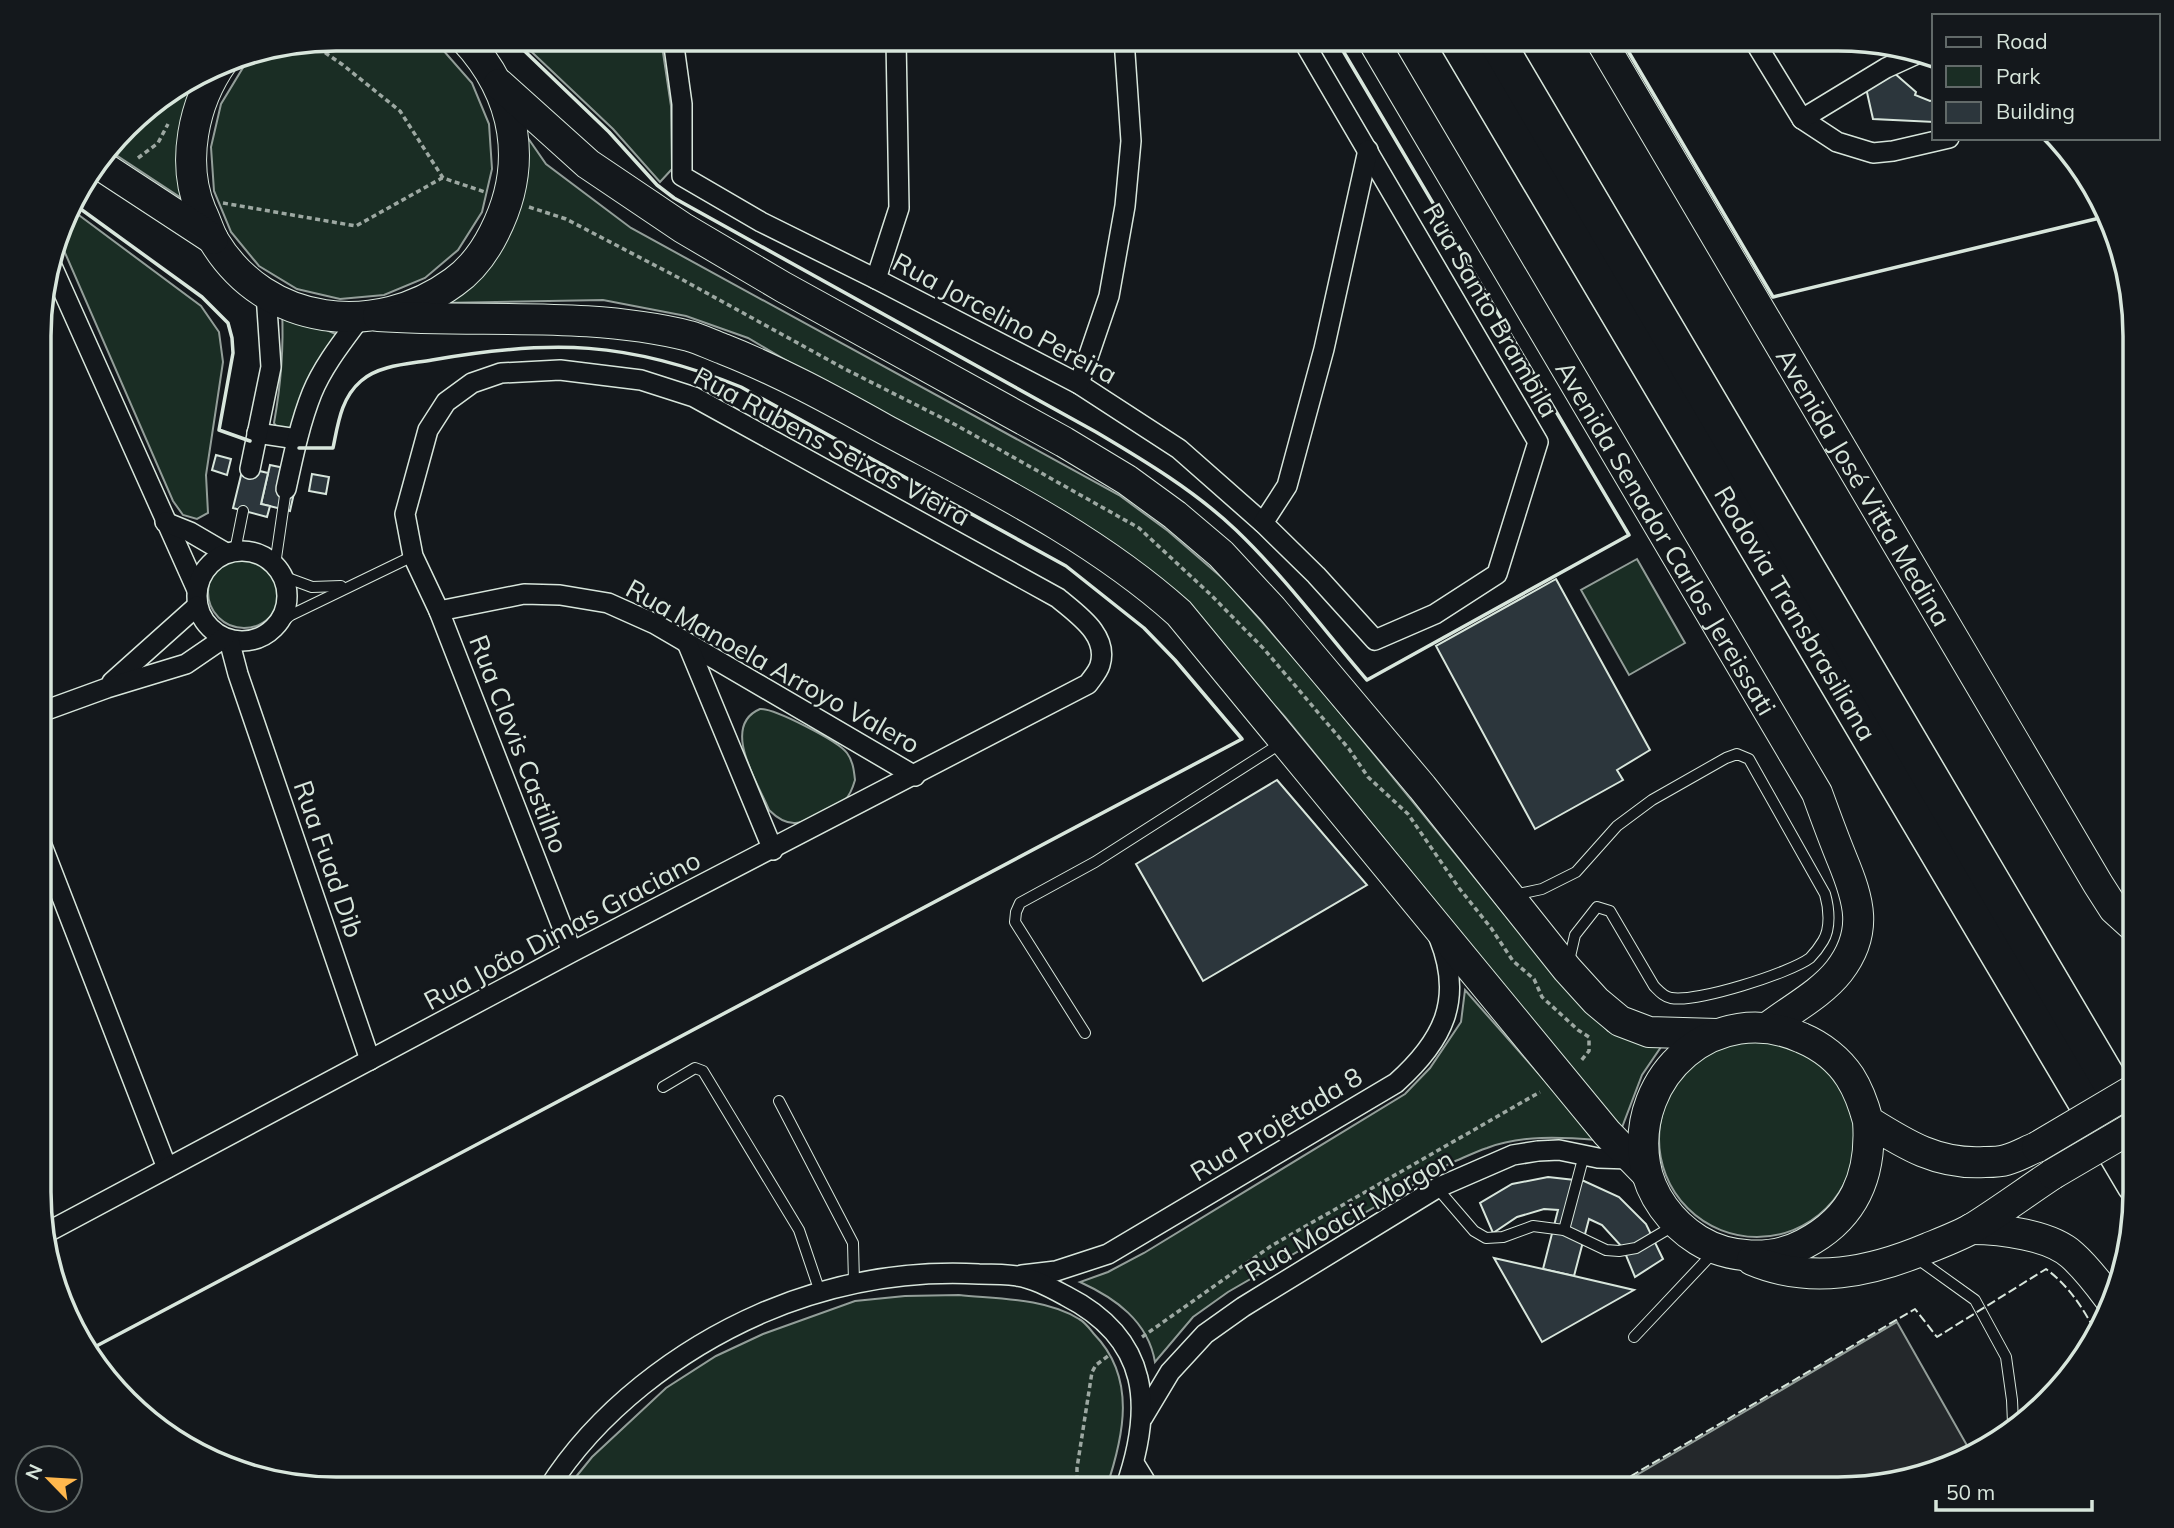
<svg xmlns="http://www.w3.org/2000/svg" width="2174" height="1528" viewBox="0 0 2174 1528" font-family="Mulish,sans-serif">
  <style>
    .green { fill: #1a2d24; stroke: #939e99; stroke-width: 2 }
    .parking { fill: #24282b; stroke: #939e99; stroke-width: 2 }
    .building { fill: #2c363c; stroke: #d8e6dc; stroke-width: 2 }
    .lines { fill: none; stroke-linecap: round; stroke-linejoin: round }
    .lane-casing { stroke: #d8e6dc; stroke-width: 12 }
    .street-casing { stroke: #d8e6dc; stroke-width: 22 }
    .primary-casing { stroke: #d8e6dc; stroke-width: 32 }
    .highway-casing { stroke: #d8e6dc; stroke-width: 38 }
    .path { stroke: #9da8a2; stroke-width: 3.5; stroke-dasharray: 5 3.5; stroke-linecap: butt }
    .lane { stroke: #14181c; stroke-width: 10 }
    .street { stroke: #14181c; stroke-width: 19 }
    .primary { stroke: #14181c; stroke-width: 30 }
    .highway { stroke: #14181c; stroke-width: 35 }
    .primary-bridge-casing { stroke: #d8e6dc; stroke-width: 32; stroke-linecap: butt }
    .primary-bridge { stroke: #14181c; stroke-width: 30 }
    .fence { stroke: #d8e6dc; stroke-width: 2; stroke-dasharray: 9 3.5; stroke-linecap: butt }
    .wall { stroke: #d8e6dc; stroke-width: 3.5 }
    .labels { text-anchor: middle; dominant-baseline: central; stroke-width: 5; stroke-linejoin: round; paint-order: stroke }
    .street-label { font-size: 26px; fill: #d8e6dc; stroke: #14181c }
    .rim { fill: none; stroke: #d8e6dc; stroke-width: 3.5 }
  </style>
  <rect width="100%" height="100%" fill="#14181c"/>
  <g class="green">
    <path d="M336 39H425L443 50 472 83 489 124 492 169 482 212 458 250 425 278 384 295 340 299 297 289 259 266 231 232 214 191 211 147 221 104 244 66 258 54Z"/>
    <path d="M518 39H661L671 106 672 169 660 182 613 129Z"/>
    <path d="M214 66 192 205 110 151 140 113Z"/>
    <path d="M521 128 546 164 631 228 1119 495 1168 531 1227 582 1315 682 1516 928 1608 1031 1633 1041 1663 1044 1642 1075 1621 1130 1285 717 1201 623 904 430 748 338 686 316 603 300 441 303 464 286Z"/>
    <path d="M68 207 201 306 219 332 223 362 206 475 208 513 197 519 183 515 173 501 59 239Z"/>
    <path d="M282 310 340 336 297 420 290 429 279 430 274 423C281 384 284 349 282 310Z"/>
    <circle cx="244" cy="592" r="36"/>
    <path d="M1637 559 1685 643 1629 675 1581 590Z"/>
    <path d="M760 709C774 708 838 741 847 753 853 761 854 771 855 780 853 787 851 794 845 800 837 807 804 824 794 823 784 823 776 817 769 810 758 783 720 726 760 709Z"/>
    <path d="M1465 990 1597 1140C1561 1137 1521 1135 1487 1148 1475 1152 1463 1158 1451 1163L1228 1292 1193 1317 1155 1362C1148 1321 1115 1298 1080 1282L1108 1272 1144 1253 1405 1094 1430 1068 1461 1022Z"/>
    <circle cx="1757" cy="1139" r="98"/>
    <path d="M959 1295C998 1299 1045 1298 1079 1319 1085 1322 1090 1329 1094 1334 1137 1378 1124 1436 1106 1489H566L592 1457 666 1388 716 1356 763 1334 855 1301 905 1296Z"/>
  </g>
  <path class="parking" d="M1897 1322 1973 1456 1969 1459 1838 1489H1613Z"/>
  <g class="building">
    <path d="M1893 72 1916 92 1915 95 1930 101 1934 100V122L1873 119 1866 88Z"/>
    <path d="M216 455 231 459 227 475 212 470Z"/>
    <path d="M270 465 299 471 290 511 261 504Z"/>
    <path d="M243 467 268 473 261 504 270 506 267 517 233 508Z"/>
    <path d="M312 474 329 477 326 494 309 491Z"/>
    <path d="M1556 579 1650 750 1617 770 1623 780 1535 829 1436 646Z"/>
    <path d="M1277 780 1367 885 1203 981 1136 864Z"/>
    <path d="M1548 1177 1584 1181 1619 1197 1646 1224 1663 1259 1635 1277 1623 1248 1602 1225 1589 1219 1574 1276 1543 1269 1558 1210 1544 1209 1517 1217 1493 1233 1480 1203 1512 1184Z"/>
    <path d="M1494 1258 1574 1276 1634 1290 1542 1342Z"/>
  </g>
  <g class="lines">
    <defs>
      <g id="lane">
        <path d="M235 551 243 511"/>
        <path d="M275 565 286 489"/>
        <path d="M282 576 312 587 341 586"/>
        <path d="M274 628 291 615 413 556"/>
        <path d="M1514 895 1542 889 1576 872 1617 826 1652 800 1726 758 1737 754 1749 759 1825 894C1829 908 1831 928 1823 941 1820 946 1814 954 1810 958 1790 973 1696 1003 1671 998 1664 997 1659 991 1654 986L1610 911 1597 907 1575 935 1569 961"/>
        <path d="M1085 1033 1015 922 1016 912 1020 903 1095 862 1283 742"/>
        <path d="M663 1087 695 1068 703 1071 799 1230 820 1292"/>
        <path d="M779 1101 853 1243 854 1282"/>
        <path d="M1437 1188 1474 1231 1486 1238 1503 1237 1533 1226 1564 1230 1606 1250 1619 1251 1636 1248 1675 1225"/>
        <path d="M1564 1230 1584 1155"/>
        <path d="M1915 1257 1975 1300 2006 1357 2012 1400 2013 1423"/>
        <path d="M1634 1337 1714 1252"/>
      </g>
      <g id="street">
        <path d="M673 39 682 104V176L761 222 876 279 1079 384 1179 449 1263 523 1316 575 1375 640 1435 614 1497 574 1538 442 1302 39"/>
        <path d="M1753 39 1802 119 1837 142 1873 153 1893 151 1949 138"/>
        <path d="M1802 119 1886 68 1921 52"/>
        <path d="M51 264 197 590"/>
        <path d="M876 279 899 208 896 39"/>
        <path d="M1079 384 1109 296 1125 206 1131 141 1124 39"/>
        <path d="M257 433 297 439"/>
        <path d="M250 469 271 367 266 294"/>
        <path d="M286 489C293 457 300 423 312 393 323 366 343 341 360 318"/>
        <path d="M165 522 190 532 226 553"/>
        <path d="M1263 523 1287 486 1324 349 1368 150"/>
        <circle cx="242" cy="596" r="45"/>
        <path d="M439 611 524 594 560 595 608 603 655 624 915 776"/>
        <path d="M229 640 238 674 370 1060"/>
        <path d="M688 645 773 850"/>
        <path d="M112 682 197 606"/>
        <path d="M41 712 107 688 186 664 224 638"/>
        <path d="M41 843 167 1168"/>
        <path d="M42 1235 572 952 1088 684C1092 678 1098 672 1100 665 1109 635 1078 615 1058 598L694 397 641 380 560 370 501 373 472 383 446 402 428 430 405 514 413 556 439 611 572 952"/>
        <path d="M1022 1275 1056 1271 1108 1254 1396 1083C1443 1041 1464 1000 1439 938"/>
        <path d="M1143 1417 1170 1372 1205 1334 1243 1307 1437 1188 1513 1155 1538 1151 1559 1150 1598 1158 1630 1159"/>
        <path d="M1134 1463 1150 1489"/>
        <path d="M548 1489C597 1411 679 1349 762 1313 832 1283 904 1270 979 1274 991 1274 1005 1274 1017 1276 1033 1278 1051 1288 1066 1296 1150 1339 1154 1407 1125 1489"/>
      </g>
      <g id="primary">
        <path id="s1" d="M1372 39 1817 793C1825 815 1833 837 1842 859 1859 900 1869 932 1839 971 1821 994 1790 1010 1767 1028"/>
        <path id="s2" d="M1600 39 2098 884 2114 909 2135 928"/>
        <path d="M223 61C193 103 181 163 201 211 206 221 209 232 214 241 266 327 376 339 454 282 471 270 485 251 494 233 529 165 517 95 465 39"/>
        <path d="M499 84 588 164 683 228 783 287 1064 442 1127 480 1175 515 1221 554 1272 609 1422 787 1567 969 1596 1001 1620 1021 1649 1032 1717 1034"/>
        <path d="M100 165 213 239"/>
        <path d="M378 316C481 323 588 311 689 336 700 339 712 345 723 349 779 371 832 400 884 429 986 484 1093 536 1179 613L1607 1133 1646 1173"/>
        <path d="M1868 1121C1872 1176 1854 1218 1804 1244 1772 1261 1729 1259 1698 1240 1671 1223 1650 1195 1645 1164 1630 1075 1716 999 1802 1038 1821 1046 1839 1060 1850 1077 1859 1091 1864 1106 1868 1121 1906 1145 1938 1165 1985 1162 1992 1162 2000 1162 2006 1160 2017 1157 2027 1151 2037 1147"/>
        <path d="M1971 1229C2001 1229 2050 1235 2072 1255 2088 1269 2100 1286 2112 1302"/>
        <path d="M1752 1260C1811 1285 1871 1272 1928 1248 1943 1242 1959 1236 1973 1228 2000 1211 2026 1192 2053 1174"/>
      </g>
      <g id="highway">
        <path id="s3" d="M1456 39 2135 1185"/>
        <path d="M1495 39 2135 1124"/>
      </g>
    </defs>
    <use href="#lane" class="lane-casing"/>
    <use href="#street" class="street-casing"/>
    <use href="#primary" class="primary-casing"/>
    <use href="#highway" class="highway-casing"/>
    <g class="path">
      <path d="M311 43 343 65 400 111 443 178 485 192"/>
      <path d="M138 158 158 143 168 124"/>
      <path d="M223 203 356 226 442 178"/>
      <path d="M529 207 566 219 683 280 845 369 956 425 1139 528 1211 595 1264 649 1349 749 1368 777 1408 814 1459 888 1491 928 1513 961 1534 979 1542 997 1578 1030 1589 1037V1051L1580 1062"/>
      <path d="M1142 1337 1271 1246 1540 1092"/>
      <path d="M1077 1489V1468L1092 1372 1096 1365 1108 1356"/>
    </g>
    <use href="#lane" class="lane"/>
    <use href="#street" class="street"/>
    <use href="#primary" class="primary"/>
    <use href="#highway" class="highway"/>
    <defs>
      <g id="primary-bridge">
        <path d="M2037 1147 2135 1089"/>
        <path d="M2053 1174 2135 1126"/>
      </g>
    </defs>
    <use href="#primary-bridge" class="primary-bridge-casing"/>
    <use href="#primary-bridge" class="primary-bridge"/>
    <path class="fence" d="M1609 1489 1915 1309 1937 1337 2046 1269C2069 1286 2082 1307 2096 1332"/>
    <g class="wall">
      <path d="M512 39 609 132 657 185 674 198 1096 432C1145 461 1195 491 1236 530 1284 576 1324 630 1367 680L1629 535 1336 39"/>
      <path d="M1621 39 1773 297 2108 216"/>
      <path d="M71 202 202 297 228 323 232 338 233 353 219 430 250 441"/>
      <path d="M87 1351 1242 739 1175 660 1144 628 1066 566 741 387C628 341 551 339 432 360 409 364 379 365 361 381 341 398 338 424 333 448H299"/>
    </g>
  </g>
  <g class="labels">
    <g class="street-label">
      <text transform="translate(1491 310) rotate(60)">Rua Santo Brambila</text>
      <text transform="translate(1005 318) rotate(28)">Rua Jorcelino Pereira</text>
      <text transform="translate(832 446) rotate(28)">Rua Rubens Seixas Vieira</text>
      <text stroke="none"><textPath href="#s2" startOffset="520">Avenida José Vitta Medina</textPath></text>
      <text stroke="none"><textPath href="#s1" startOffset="579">Avenida Senador Carlos Jereissati</textPath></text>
      <text stroke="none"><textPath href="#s3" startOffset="667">Rodovia Transbrasiliana</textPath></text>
      <text transform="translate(773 666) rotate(29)">Rua Manoela Arroyo Valero</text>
      <text transform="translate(519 744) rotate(69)">Rua Clovis Castilho</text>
      <text transform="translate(329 859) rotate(71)">Rua Fuad Dib</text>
      <text transform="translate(562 930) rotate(-28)">Rua João Dimas Graciano</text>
      <text transform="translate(1276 1124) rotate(-31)">Rua Projetada 8</text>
      <text transform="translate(1349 1215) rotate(-30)">Rua Moacir Morgon</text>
    </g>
  </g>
  <path d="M0 0H2174V1528H0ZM336 51H1838A285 285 0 0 1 2123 336V1192A285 285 0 0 1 1838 1477H336A285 285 0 0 1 51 1192V336A285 285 0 0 1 336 51Z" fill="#14181c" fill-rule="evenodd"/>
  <path class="rim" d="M336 51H1838A285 285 0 0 1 2123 336V1192A285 285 0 0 1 1838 1477H336A285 285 0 0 1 51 1192V336A285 285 0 0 1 336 51Z"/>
  <rect x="1932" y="14" width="228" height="126" fill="#14181c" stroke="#626a69" stroke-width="2"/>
  <rect x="1946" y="37" width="35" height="10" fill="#14181c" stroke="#626a69" stroke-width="2"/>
  <text x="1996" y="49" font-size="21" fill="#d8e6dc">Road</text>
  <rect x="1946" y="66" width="35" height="21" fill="#1a2d24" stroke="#626a69" stroke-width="2"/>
  <text x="1996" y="84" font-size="21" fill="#d8e6dc">Park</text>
  <rect x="1946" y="102" width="35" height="21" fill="#2c363c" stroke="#626a69" stroke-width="2"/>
  <text x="1996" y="119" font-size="21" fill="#d8e6dc">Building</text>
  <g transform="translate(49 1479) rotate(295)"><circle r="33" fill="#14181c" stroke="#626a69" stroke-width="2"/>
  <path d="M0-5L12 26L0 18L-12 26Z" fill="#ffb74d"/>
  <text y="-10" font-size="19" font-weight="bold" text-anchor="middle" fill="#d8e6dc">N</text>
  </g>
  <path d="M1936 1500v10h156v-10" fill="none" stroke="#d8e6dc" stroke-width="3.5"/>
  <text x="1946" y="1500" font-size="21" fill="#d8e6dc" stroke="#14181c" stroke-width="5" paint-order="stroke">50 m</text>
</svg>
